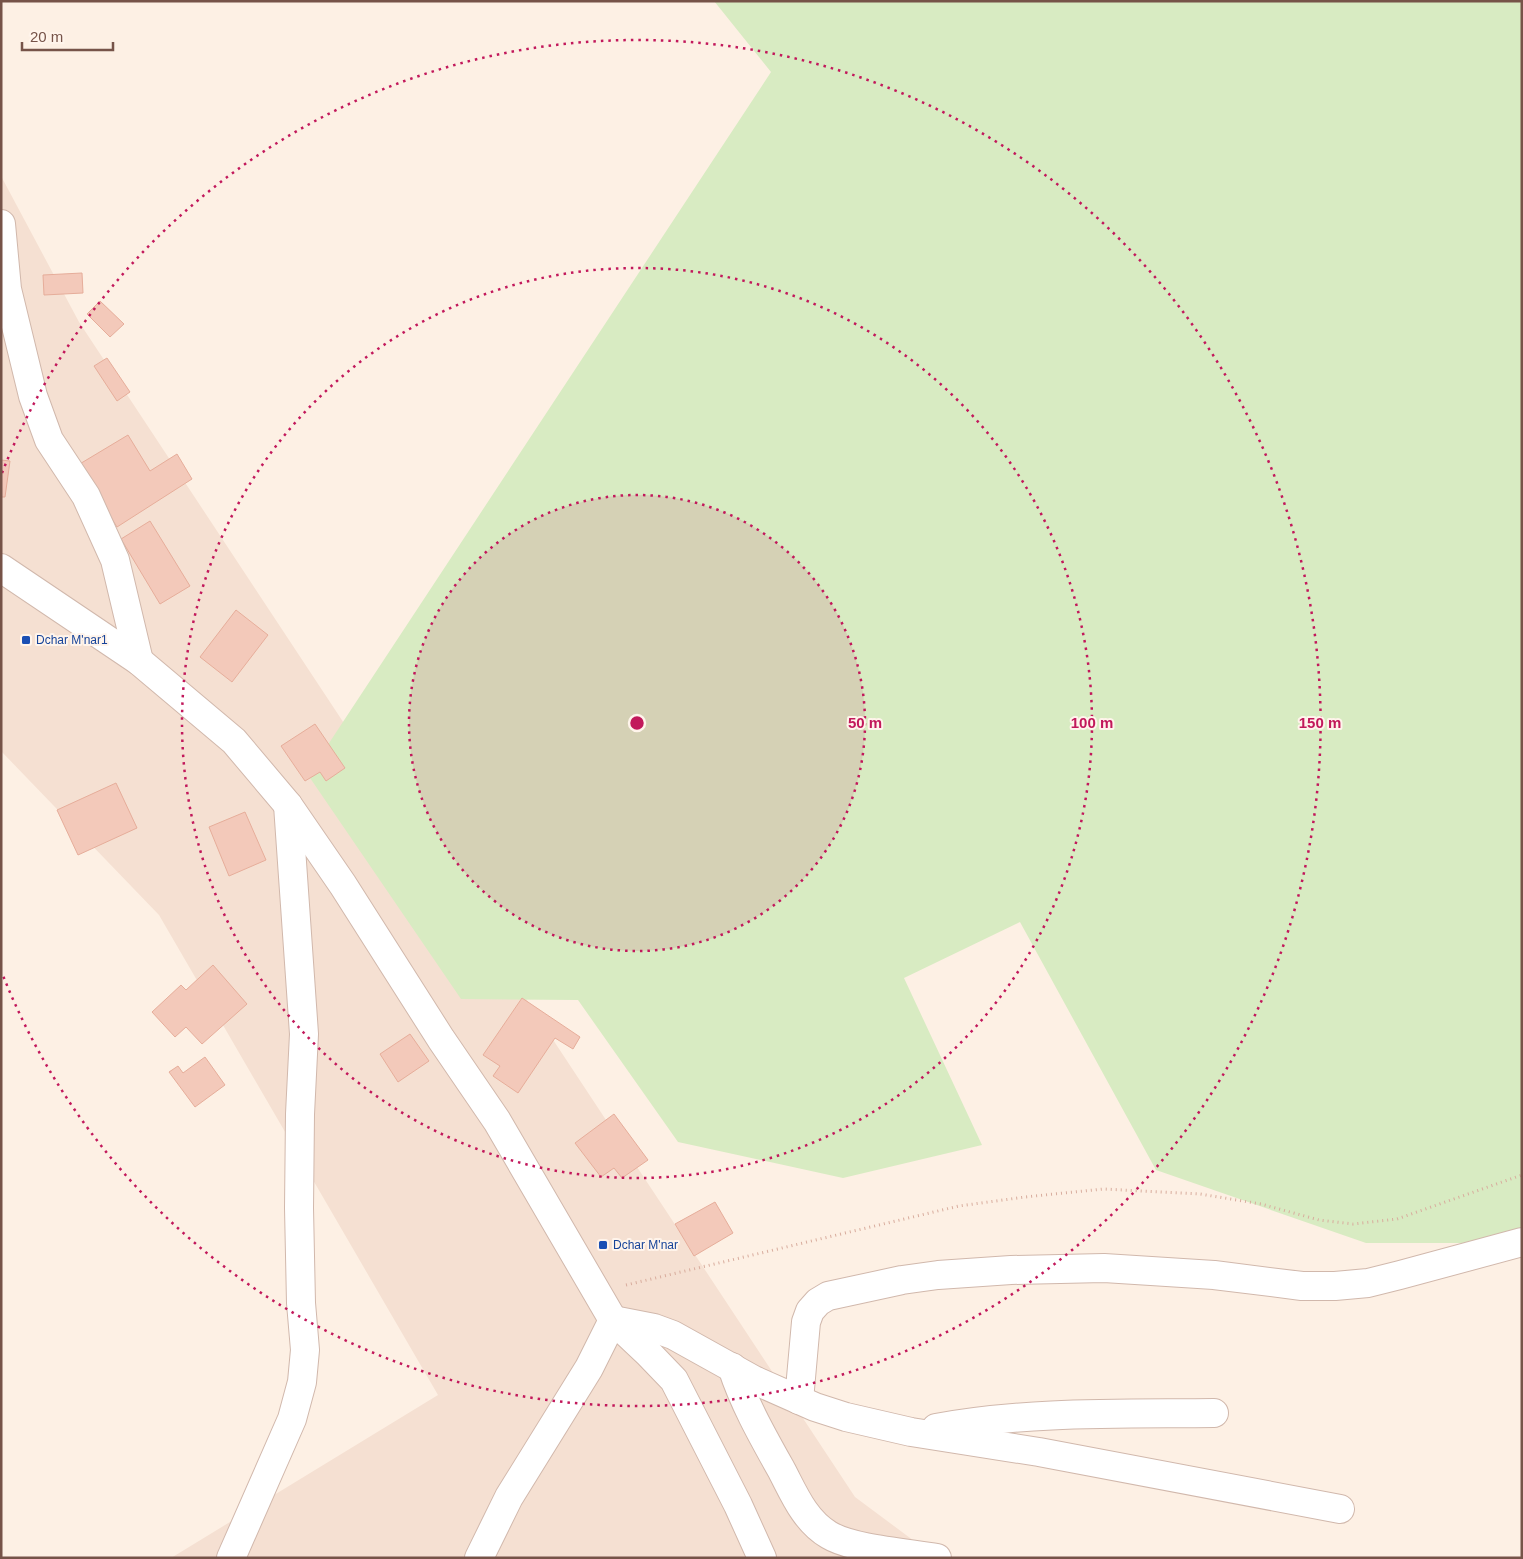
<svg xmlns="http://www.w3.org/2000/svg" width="1523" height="1559" viewBox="0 0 1523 1559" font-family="Arial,sans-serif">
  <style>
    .residential { fill: #f5e0d2 }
    .green { fill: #d8ebc2 }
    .building { fill: #f3c9ba; stroke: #e6ad9a }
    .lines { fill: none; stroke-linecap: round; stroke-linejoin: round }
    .minor-casing { stroke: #d1b8ac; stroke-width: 30 }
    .tertiary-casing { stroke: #d1b8ac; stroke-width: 30 }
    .path { stroke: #d8ac9d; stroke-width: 3; stroke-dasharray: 1 4; stroke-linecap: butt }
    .minor { stroke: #fff; stroke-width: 28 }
    .tertiary { stroke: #fff; stroke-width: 28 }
    .ring { fill: none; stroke: #c2185b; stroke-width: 2.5; stroke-dasharray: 2.5 5 }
    .transit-dot { fill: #1a4fb4; stroke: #fff4eb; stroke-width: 2 }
    .labels { text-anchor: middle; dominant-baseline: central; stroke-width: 4; stroke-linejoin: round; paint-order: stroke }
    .transit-label { font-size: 12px; fill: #164399; stroke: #fff4eb; text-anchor: start }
    .centre { fill: #c2185b; stroke: #fff4eb; stroke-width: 2.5 }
    .ring-label { font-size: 15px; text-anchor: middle; font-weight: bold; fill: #c2185b; stroke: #fff4eb; stroke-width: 4; stroke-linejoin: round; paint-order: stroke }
  </style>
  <rect width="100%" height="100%" fill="#fdf0e4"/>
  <path class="residential" d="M1 176 79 322 855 1497 937 1558H171L438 1395 159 915 1 751Z"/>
  <path class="green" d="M714 1H1522V1243H1366L1156 1170 1020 922 904 978 982 1145 843 1178 678 1142 578 1000 461 999 308 775 771 72Z"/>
  <g class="building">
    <path d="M82 273 83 293 44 295 43 275Z"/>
    <path d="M100 301 124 324 110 337 87 314Z"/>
    <path d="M107 358 130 392 117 401 94 366Z"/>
    <path d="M128 435 150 471 177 454 192 479 117 527 78 465Z"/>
    <path d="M1 460 10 461 5 497H1Z"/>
    <path d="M150 521 190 586 160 604 121 539Z"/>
    <path d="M236 610 268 635 232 682 200 657Z"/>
    <path d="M315 724 345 768 326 781 320 772 305 781 281 746Z"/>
    <path d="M116 783 137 828 78 855 57 810Z"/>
    <path d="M245 812 266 860 229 876 209 827Z"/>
    <path d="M213 965 247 1004 202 1044 186 1027 175 1037 152 1012 181 985 186 990Z"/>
    <path d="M522 998 580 1037 573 1049 555 1038 518 1093 493 1076 500 1066 483 1055Z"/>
    <path d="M410 1034 429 1061 398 1082 380 1054Z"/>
    <path d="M205 1057 225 1085 195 1107 169 1072 178 1066 183 1073Z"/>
    <path d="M614 1114 648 1160 622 1178 614 1168 601 1177 575 1143Z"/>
    <path d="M715 1202 733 1233 694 1256 675 1224Z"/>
  </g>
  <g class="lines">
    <defs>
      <g id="minor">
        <path d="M1 224 7 289 33 396 49 440 86 496 115 560 139 661"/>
        <path d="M613 1320 654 1328 673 1335 754 1380 815 1407 846 1417 911 1432 1039 1452 1340 1509"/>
        <path d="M613 1320 648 1353 674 1380 738 1505 762 1558"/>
        <path d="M732 1367C744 1404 763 1437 782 1471 794 1494 805 1521 829 1535 852 1549 908 1553 937 1558"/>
        <path d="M799 1400 806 1322 810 1311 818 1302 828 1296 902 1280 938 1275 1011 1270 1104 1268 1214 1275 1302 1286H1335L1368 1283 1400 1275 1522 1242"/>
        <path d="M936 1428C1028 1411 1122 1414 1214 1413"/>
        <path d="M231 1558 292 1419 302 1382 305 1350 301 1303 299 1208 300 1114 304 1034 288 805"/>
      </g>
      <path id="tertiary" d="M1 568 139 661 234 741 288 805 343 885 441 1039 497 1121 613 1320 589 1368 509 1497 479 1558"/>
    </defs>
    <use href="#minor" class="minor-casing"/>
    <use href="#tertiary" class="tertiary-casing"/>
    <path class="path" d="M626 1285 959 1206 1025 1197 1104 1189 1200 1194 1261 1204 1319 1220 1353 1224 1397 1219 1522 1175"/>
    <use href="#minor" class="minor"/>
    <use href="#tertiary" class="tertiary"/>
  </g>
  <circle cx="637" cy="723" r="228" fill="#c2185b" fill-opacity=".12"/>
  <g class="ring">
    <circle cx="637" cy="723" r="228"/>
    <circle cx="637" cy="723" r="455"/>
    <path d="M2 473A683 683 0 1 1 2 973"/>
  </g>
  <g class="transit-dot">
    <rect x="21" y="635" width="10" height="10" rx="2.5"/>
    <rect x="598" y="1240" width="10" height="10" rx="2.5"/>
  </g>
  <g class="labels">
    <g class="transit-label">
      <text x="36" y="640">Dchar M'nar1</text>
      <text x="613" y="1245">Dchar M'nar</text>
    </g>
  </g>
  <circle cx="637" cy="723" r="8" class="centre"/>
  <g class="ring-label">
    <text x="865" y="728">50 m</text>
    <text x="1092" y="728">100 m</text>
    <text x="1320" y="728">150 m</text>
  </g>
  <rect width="1523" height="1559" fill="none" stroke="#765348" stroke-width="5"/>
  <path d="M22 42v8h91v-8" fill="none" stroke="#765348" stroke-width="2.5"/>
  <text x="30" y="42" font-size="15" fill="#765348" stroke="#fff4eb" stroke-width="4" paint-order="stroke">20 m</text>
</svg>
